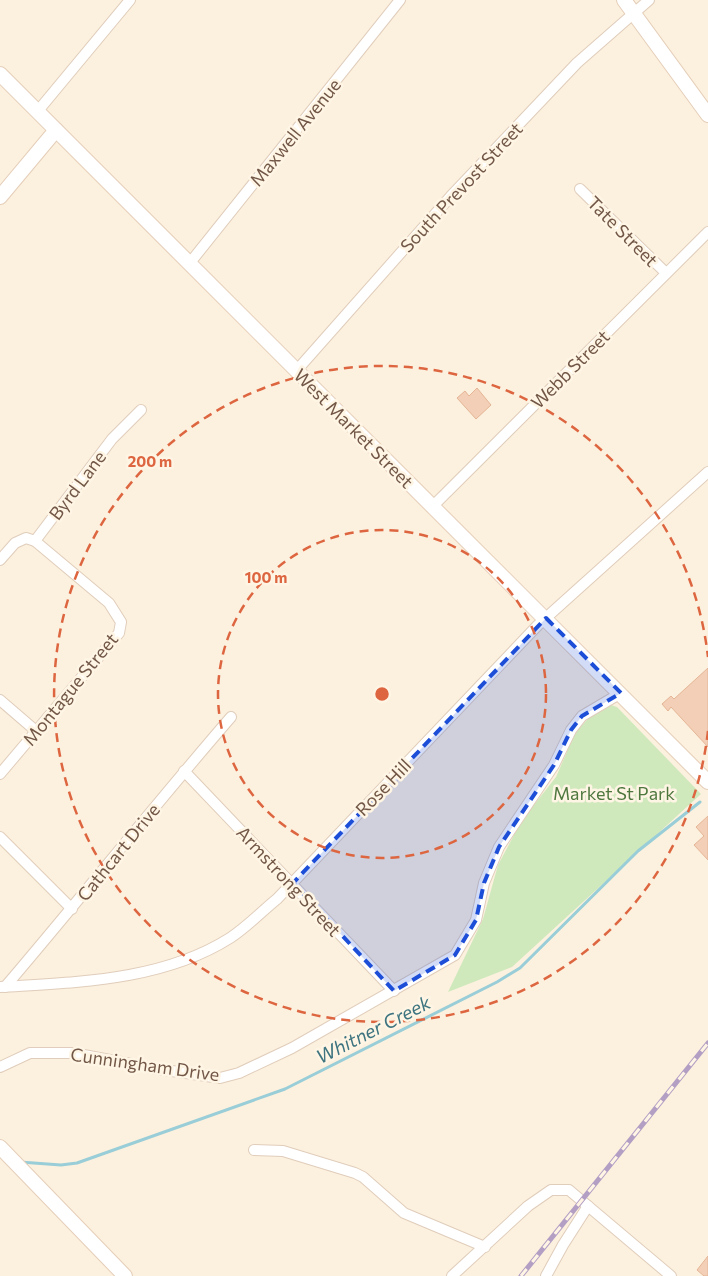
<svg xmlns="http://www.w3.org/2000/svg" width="708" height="1276" viewBox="0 0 708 1276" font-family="Commissioner,sans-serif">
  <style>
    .green { fill: #cfe9bd }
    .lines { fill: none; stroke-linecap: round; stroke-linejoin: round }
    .stream { stroke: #99cdd7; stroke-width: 3 }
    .building { fill: #f2cfb6; stroke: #e5b596 }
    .street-casing { stroke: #e0cdbb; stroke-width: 12 }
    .secondary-casing { stroke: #e5ceb9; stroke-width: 16 }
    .street { stroke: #fff; stroke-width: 10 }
    .secondary { stroke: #fff; stroke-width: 14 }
    .rail-casing { stroke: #b39ec4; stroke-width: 5 }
    .rail { stroke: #fff5e5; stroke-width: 3; stroke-dasharray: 9; stroke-linecap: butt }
    .marked { fill: #1d4ed8; fill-opacity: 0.2; stroke: #1d4ed8; stroke-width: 4; stroke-dasharray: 10 6; stroke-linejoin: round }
    .ring { fill: none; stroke: #dd6641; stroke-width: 2.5; stroke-dasharray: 9 6 }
    .labels { text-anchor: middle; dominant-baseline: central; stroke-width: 5; stroke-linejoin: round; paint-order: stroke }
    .street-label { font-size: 18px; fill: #725746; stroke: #fff5e5 }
    .park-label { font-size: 18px; fill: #4f783f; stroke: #fff5e5 }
    .water-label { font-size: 19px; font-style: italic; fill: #3d747f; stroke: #fff5e5 }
    .centre { fill: #dd6641; stroke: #fff5e5; stroke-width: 2.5 }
    .ring-label { font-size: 15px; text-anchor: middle; font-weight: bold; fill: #dd6641; stroke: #fff5e5; stroke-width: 5; stroke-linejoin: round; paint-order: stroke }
  </style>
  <rect width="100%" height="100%" fill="#fcf1de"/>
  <path class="green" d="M611 705 617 707 701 794 512 967 448 992 483 919 498 865 522 820 556 777 576 731 589 718Z"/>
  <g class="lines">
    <path class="stream" d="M20 1162 61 1165 77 1163 285 1089 497 982 520 968 638 851 700 802"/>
  </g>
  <g class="building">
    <path d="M477 388 491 405 476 419 457 398 465 391 469 396Z"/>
    <path d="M708 668V747L671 707 668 711 662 704 671 696 674 699Z"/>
    <path d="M708 816V860L694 845 704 836 696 827Z"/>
    <path d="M708 1256V1276H704L697 1270Z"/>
  </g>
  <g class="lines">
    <defs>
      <g id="street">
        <path d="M37 112 130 0"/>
        <path d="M580 189 666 273"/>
        <path d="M189 264 400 0"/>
        <path d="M297 370 451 196 577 63 649 0"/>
        <path d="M433 506 708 232"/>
        <path d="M35 541 112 439 141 410"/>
        <path d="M0 560 15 543 26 538 35 541 109 603 121 622 119 633 0 774"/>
        <path d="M0 700 36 731"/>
        <path d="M184 771 394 991"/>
        <path d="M0 837 72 909"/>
        <path d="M0 987C77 982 162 981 230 938 247 927 262 911 277 899L538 625 708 472"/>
        <path d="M5 987C81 898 154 806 231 717"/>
        <path d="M0 1067 30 1053H73L158 1069 220 1078 239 1073 292 1048 455 955 476 920 484 883 499 847 554 765 571 730 582 716 621 693"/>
        <path d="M254 1150 283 1151 355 1173 363 1177 404 1213 485 1247"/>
        <path d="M452 1276 528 1206 551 1190H569L671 1276"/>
        <path d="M546 1276 563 1245 588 1206"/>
      </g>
      <g id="secondary">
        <path d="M624 0 708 115"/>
        <path d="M0 74 708 782"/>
        <path d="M0 197 56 130"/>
        <path d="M0 1147 125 1276"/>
      </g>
    </defs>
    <use href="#street" class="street-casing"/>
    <use href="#secondary" class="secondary-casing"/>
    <use href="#street" class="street"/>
    <use href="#secondary" class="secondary"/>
    <defs>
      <path id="rail" d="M521 1276 708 1043"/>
    </defs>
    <use href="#rail" class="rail-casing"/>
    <use href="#rail" class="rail"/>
  </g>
  <path class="marked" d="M546 618 621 693 582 716 571 730 554 765 499 847 484 883 476 920 455 955 394 991 293 883Z"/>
  <g class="ring">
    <circle cx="382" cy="694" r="164"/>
    <path d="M708 731A328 328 0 1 1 708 657"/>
  </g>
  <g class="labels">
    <g class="street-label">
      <text transform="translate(295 132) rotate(-51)">Maxwell Avenue</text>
      <text transform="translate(461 187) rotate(-47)">South Prevost Street</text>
      <text transform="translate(623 231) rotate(45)">Tate Street</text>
      <text transform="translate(570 369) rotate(-45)">Webb Street</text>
      <text transform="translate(354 428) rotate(45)">West Market Street</text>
      <text transform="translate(77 485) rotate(-53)">Byrd Lane</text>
      <text transform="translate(70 689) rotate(-51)">Montague Street</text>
      <text transform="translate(383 787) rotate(-46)">Rose Hill</text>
      <text transform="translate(118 852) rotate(-51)">Cathcart Drive</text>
      <text transform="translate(289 881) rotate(47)">Armstrong Street</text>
      <text transform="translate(145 1064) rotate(8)">Cunningham Drive</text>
    </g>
    <g class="park-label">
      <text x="614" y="793">Market St Park</text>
    </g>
    <g class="water-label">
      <text transform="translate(373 1029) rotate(-27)">Whitner Creek</text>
    </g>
  </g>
  <circle cx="382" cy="694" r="8" class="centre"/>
  <g class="ring-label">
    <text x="150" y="467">200 m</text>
    <text x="266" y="583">100 m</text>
  </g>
</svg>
